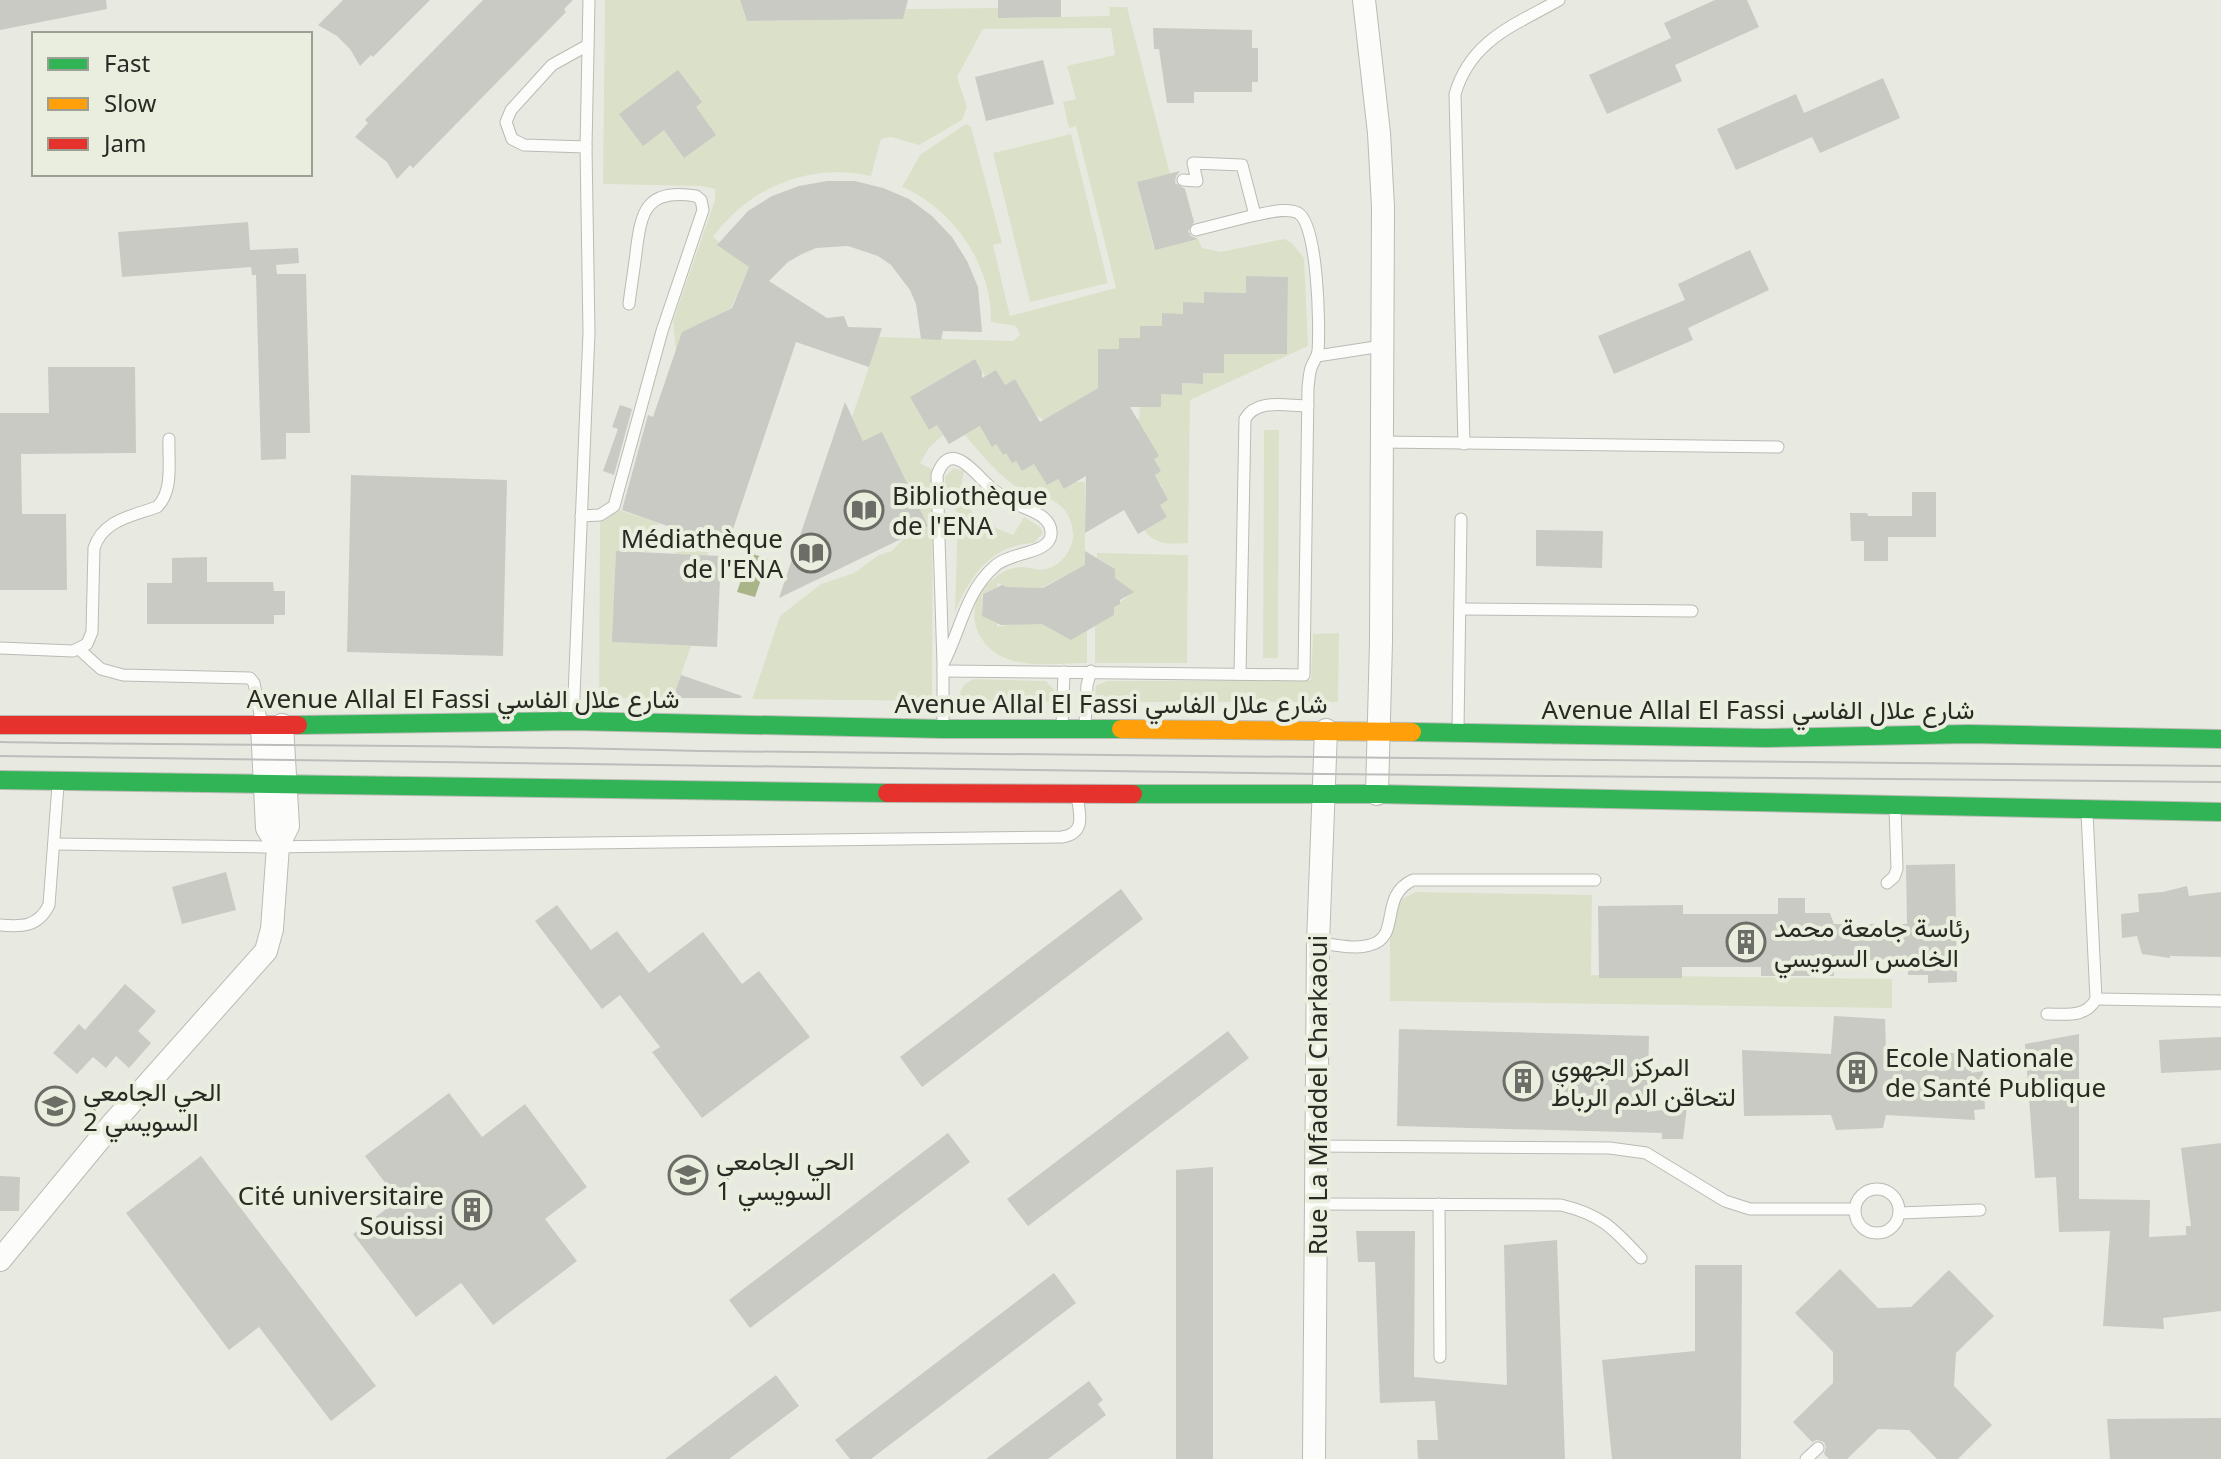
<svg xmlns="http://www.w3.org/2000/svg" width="2221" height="1459" viewBox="0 0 2221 1459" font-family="'Noto Sans',Vazirmatn,sans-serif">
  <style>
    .green { fill: #dbe1c9 }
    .water { fill: #aab489 }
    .building { fill: #c8cac3 }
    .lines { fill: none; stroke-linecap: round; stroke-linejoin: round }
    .lane-casing { stroke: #b9bbb4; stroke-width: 13 }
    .street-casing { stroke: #b9bbb4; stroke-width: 24 }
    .fast-casing { stroke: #b9bbb4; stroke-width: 20 }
    .slow-casing { stroke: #b9bbb4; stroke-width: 20 }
    .jam-casing { stroke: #b9bbb4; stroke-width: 20 }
    .lane { stroke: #fcfcfb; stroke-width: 11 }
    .street { stroke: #fcfcfb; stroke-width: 22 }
    .fast { stroke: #30b455; stroke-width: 18 }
    .slow { stroke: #ff9f0a; stroke-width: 18 }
    .jam { stroke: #e5322d; stroke-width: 18 }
    .tram { stroke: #bdbdbb; stroke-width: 2 }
    .labels { text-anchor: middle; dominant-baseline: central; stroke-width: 8; stroke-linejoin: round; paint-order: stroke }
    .poi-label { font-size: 26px; fill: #282a24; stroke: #eaeede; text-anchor: start }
    .street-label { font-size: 26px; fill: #282a24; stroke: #eaeede }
  </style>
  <rect width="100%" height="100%" fill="#e8eae2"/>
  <g class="green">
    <path d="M605 0H740L747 21 903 19 906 9 998 8 999 18 1110 16 1109 7H1127L1170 174 1137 182 1154 249 1198 239 1202 248 1220 252 1284 239 1292 243 1304 258 1308 346 1190 400 1188 543C1169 544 1156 546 1144 530L1167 517 1160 505 1162 487 1155 475 1161 471 1154 459 1159 456 1119 419H1139L1140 407H1160L1161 394 1181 395 1182 383 1203 384V373H1224V348L1246 354H1287L1288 277 1247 276 1246 293 1204 292V303H1183V314H1162V326H1141L1140 338 1119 349H1098V388L1044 420 1016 404 1026 398 1015 379 1005 385 996 370 985 376 975 359 910 397 929 430 937 425 943 435 929 448 920 463 933 470 932 701 752 699 780 616 821 584 854 573 879 555 892 551 904 538 928 526 882 433 863 441 852 417 879 337 1013 341 1020 335 1016 326 991 322C992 266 954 209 902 187L920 155 966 124 971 127 1002 243 993 245 1010 316 1116 288 1076 126 1069 128 1063 102 1076 99 1067 66 1115 55 1111 28 983 29 957 77 967 107 962 120 919 145 891 137 881 139 871 176C811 162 749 187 713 237L749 267 731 308 707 320 719 345 713 362 676 350 673 321 715 200V189L701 186 603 184Z"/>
    <path d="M1071 134 1108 283 1030 302 993 153Z"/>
    <path d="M983 425 992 446 996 444 1002 454 1006 453 1016 461 1022 471 1034 464 1058 479 1064 489 1076 482H1085V578L1066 575 1034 592V588L1007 587 997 583V587L982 594V615L997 623V627L1034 619 1066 637 1087 626V663C1048 663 998 674 978 632 973 622 973 608 978 597 986 582 1004 567 1022 567 1030 567 1038 571 1046 569 1061 566 1074 548 1073 533 1068 491 1036 502 1011 483 994 470 979 452 965 435Z"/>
    <path d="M1264 430H1279L1278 658H1263Z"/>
    <path d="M954 468 964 471C963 477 961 485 961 490 962 514 995 528 1013 535L1024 517 1040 527 1043 533 1034 543C992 545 970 575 955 612L958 513 946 500 945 477Z"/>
    <path d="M619 510 659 523 649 552 616 551 613 642 691 646 673 698H599L600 522Z"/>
    <path d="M683 531 712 541 707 555 675 554Z"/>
    <path d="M1097 553 1188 555 1187 663H1095V626L1114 615V607L1133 592 1115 578V569L1097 558Z"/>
    <path d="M1339 633 1338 702H1094L1096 686 1107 681 1311 680 1313 634Z"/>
    <path d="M975 679 1046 681 1055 691V702L960 700C960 688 963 683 975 679Z"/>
    <path d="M1416 892 1592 895 1591 975 1892 979V1008L1390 1001V911L1395 902Z"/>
  </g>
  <path class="water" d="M750 553 768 559 755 597 737 592Z"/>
  <g class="building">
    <path d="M0 0H106L107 9 0 30Z"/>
    <path d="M343 0H430L373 57 371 55 360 66 350 49 337 36 318 25Z"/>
    <path d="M483 0H573L564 9 566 12 413 168 410 165 397 179 387 162 355 137 368 123 365 120Z"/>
    <path d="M740 0H908L903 19 747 21Z"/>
    <path d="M998 0H1061V17L998 18Z"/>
    <path d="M1715 0H1747L1759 27 1675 65 1682 81 1607 114 1589 75 1671 38 1664 23Z"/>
    <path d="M1153 28 1252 30V48H1258V82H1252V92H1194V103H1167L1159 49H1154Z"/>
    <path d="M1043 60 1054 104 986 121 975 77Z"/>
    <path d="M678 70 702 102 696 107 716 135 684 158 664 130 643 146 619 114Z"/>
    <path d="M1883 78 1900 118 1820 153 1812 137 1736 170 1717 129 1796 94 1804 113Z"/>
    <path d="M1180 171 1176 176 1175 183 1185 189 1194 222 1188 231 1191 236 1198 239 1155 250 1137 182Z"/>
    <path d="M827 181H855L883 188 909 199 932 216 952 237 967 261 978 287 982 332 943 331 941 340 921 339 916 304 910 290 891 265 878 256 848 246 816 248 802 254 788 262 769 281 827 318 844 316 848 327 882 328 869 367 796 342 727 547 622 510 648 415 653 417 682 332 732 308 749 267 717 245 748 211 772 196 799 186Z"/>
    <path d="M248 222 250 250 298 248 299 263 276 265 277 274H306L310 433H286V459L261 460 256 275H252L251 267 122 277 118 232Z"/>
    <path d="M1750 250 1769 290 1688 328 1693 340 1614 374 1598 336 1685 300 1678 284Z"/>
    <path d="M1246 276 1288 277 1287 354H1224V373H1203V384L1182 383V395L1161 394V407H1130L1159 456 1154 459 1161 471 1155 475 1168 500 1160 505 1167 517 1138 534 1124 510 1085 533 1086 476 1064 489 1058 479 1047 485 1034 464 1022 471 1016 461 1012 463 1006 453 1003 455 996 444 992 447 980 426 949 444 937 425 929 430 910 397 975 359 982 372V378L996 370 1005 385 1015 379 1040 422 1098 388V349H1119V338H1140V326H1162V313L1183 314V302L1204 303V292L1246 293Z"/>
    <path d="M48 367H135L136 453 21 454 22 514H66L67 590H0V413H49Z"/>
    <path d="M845 402 863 441 882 432 928 526 779 598Z"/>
    <path d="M620 405 632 409 614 475 603 471 618 429 612 427Z"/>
    <path d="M351 475 507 480 503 656 347 652Z"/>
    <path d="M1912 492H1936V537H1888V561H1864V541H1851L1850 513H1867L1868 516H1912Z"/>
    <path d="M1536 530 1603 531 1602 568 1536 566Z"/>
    <path d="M616 551 721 556 717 647 612 642Z"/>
    <path d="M1085 551 1115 569V578L1134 592 1120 600V604L1114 607V615L1071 640 1042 624 1001 625 982 616 983 594 1002 585 1007 587 1043 588 1085 565Z"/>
    <path d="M207 557V582H273L274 591H285V615H274V624H147V583H172V558Z"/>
    <path d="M681 675 742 696 741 698H673Z"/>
    <path d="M1955 864 1957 982 1928 983V975H1908V960H1833L1834 976H1761V967H1682V978H1599L1598 906 1683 905V914H1778V898H1805V913H1830L1834 924H1907L1906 865Z"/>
    <path d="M226 872 236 910 182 924 172 887Z"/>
    <path d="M2187 886 2189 896 2221 892V957L2170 956V958L2142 954 2137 936 2122 938 2121 914 2139 912 2138 894 2163 892Z"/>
    <path d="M1121 889 1143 919 922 1087 900 1057Z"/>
    <path d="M557 905 591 950 617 931 649 973 703 932 742 984 759 971 810 1037 702 1118 652 1052 660 1047 620 995 602 1009 535 921Z"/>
    <path d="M125 984 156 1011 138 1031 151 1043 129 1068 116 1056 106 1068 93 1057 77 1074 53 1053 79 1024 85 1030Z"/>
    <path d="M1834 1016 1885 1019 1886 1050 1974 1054 1971 1073 1983 1071 1985 1109 1974 1110 1975 1120 1886 1115 1883 1128 1836 1130 1831 1115 1744 1116 1742 1050 1831 1054Z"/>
    <path d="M1399 1029 1649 1036 1647 1112 1687 1107 1683 1139H1662V1133L1397 1126Z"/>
    <path d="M1228 1031 1249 1058 1028 1226 1007 1199Z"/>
    <path d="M2079 1034V1199L2150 1200 2149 1237 2186 1235V1226H2191L2181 1148 2221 1143V1311L2163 1318 2164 1329 2103 1326 2110 1231 2059 1232 2056 1177 2035 1178 2025 1044Z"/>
    <path d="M2221 1037V1070L2161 1073 2159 1040Z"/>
    <path d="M449 1093 482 1137 525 1104 587 1187 545 1219 577 1261 493 1325 461 1283 416 1317 353 1234 398 1200 365 1156Z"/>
    <path d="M948 1133 970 1162 750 1328 729 1300Z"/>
    <path d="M201 1156 376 1386 331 1421 259 1327 229 1350 126 1213Z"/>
    <path d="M1213 1167V1459H1176V1170Z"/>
    <path d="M0 1176 20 1177 19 1211H0Z"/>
    <path d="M1356 1231H1415L1414 1377 1507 1385 1504 1245 1557 1240 1565 1459H1418L1417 1440H1438L1435 1401 1380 1403 1375 1262H1358Z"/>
    <path d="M1695 1265H1742L1741 1459H1612L1602 1360 1695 1351Z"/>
    <path d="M1840 1269 1878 1308 1911 1307 1949 1270 1994 1316 1956 1353 1954 1386 1992 1425 1958 1459H1937L1909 1430 1878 1429 1847 1459H1829L1824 1454 1826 1447 1824 1442 1817 1440 1812 1442 1793 1422 1833 1383V1352L1795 1313Z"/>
    <path d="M1054 1273 1076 1303 871 1459H850L835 1440Z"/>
    <path d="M776 1375 799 1406 729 1459H665Z"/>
    <path d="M1089 1381 1103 1400 1098 1404 1106 1415 1048 1459H986Z"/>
    <path d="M2221 1418V1459H2110L2107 1419Z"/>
  </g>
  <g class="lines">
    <defs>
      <g id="lane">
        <path d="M586 147 524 145 512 139 506 122 511 110 552 65 588 45"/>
        <path d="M1183 180 1197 181 1193 163 1242 165 1255 215 1196 230"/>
        <path d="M1317 356 1382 346"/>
        <path d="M1381 442 1778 447"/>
        <path d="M1464 444 1455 94C1471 40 1513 26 1559 0"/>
        <path d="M581 516 600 515 614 506 662 331 703 210 701 200 696 196C646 188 641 211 636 253 634 270 631 287 629 304"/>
        <path d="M1460 609 1692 611"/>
        <path d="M0 648 73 651 87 644 92 632 94 548C103 520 132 516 157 507 174 491 168 460 169 439"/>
        <path d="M80 650 101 669 123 675 250 678 254 683 262 725"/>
        <path d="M943 671 1304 675 1308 387C1309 381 1309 374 1311 368 1313 362 1317 358 1318 351 1320 328 1318 223 1298 213 1287 207 1267 213 1255 215"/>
        <path d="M1240 674 1245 419C1257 398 1286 406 1308 406"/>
        <path d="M573 720 589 332 586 147 589 0"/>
        <path d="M943 724V664L937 475C950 440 972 470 987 484 994 491 1003 497 1012 502 1026 510 1053 514 1051 535 1049 554 1010 552 995 566 965 592 961 630 943 664"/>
        <path d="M1085 725 1087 685 1091 671"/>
        <path d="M1062 727 1064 672"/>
        <path d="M1458 730 1461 519"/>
        <path d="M54 844 265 847 1062 837C1086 833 1080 815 1077 796"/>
        <path d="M1887 883 1894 877 1897 869 1895 808"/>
        <path d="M0 925C22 927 38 927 49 905L58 785"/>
        <path d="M1318 943C1333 944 1354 950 1370 945 1402 937 1378 896 1413 880H1595"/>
        <path d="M2096 999 2221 1001"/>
        <path d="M2047 1014C2066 1014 2086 1018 2096 999L2087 813"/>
        <path d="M1315 1146 1610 1148 1646 1153 1725 1201 1750 1209H1854"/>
        <circle cx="1877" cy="1211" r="22"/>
        <path d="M1316 1204 1561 1205C1602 1215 1613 1228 1641 1258"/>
        <path d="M1439 1204 1440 1357"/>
        <path d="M1899 1213 1980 1210"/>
        <path d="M1806 1459 1818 1448"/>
      </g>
      <g id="street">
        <path d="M1364 0 1379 133 1383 207 1381 642 1377 794"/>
        <path d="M262 726 267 828 278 846"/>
        <path d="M0 1260 113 1123 266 951 272 929 278 846 288 826 282 725"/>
        <path d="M1314 1459 1318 943 1326 730"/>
      </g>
      <g id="fast">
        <path d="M298 725 573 721 943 729H1121"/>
        <path d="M1412 732 1766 738 1969 734 2221 739"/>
        <path d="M0 780 887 793"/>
        <path d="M1133 794H1377L2221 812"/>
      </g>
      <path id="slow" d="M1121 729 1412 732"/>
      <g id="jam">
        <path d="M0 725H298"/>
        <path d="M887 793 1133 794"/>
      </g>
    </defs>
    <use href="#lane" class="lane-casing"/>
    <use href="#street" class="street-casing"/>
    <use href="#fast" class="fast-casing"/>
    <use href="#slow" class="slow-casing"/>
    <use href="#jam" class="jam-casing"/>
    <use href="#lane" class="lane"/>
    <use href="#street" class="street"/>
    <use href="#fast" class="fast"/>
    <use href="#slow" class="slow"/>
    <use href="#jam" class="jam"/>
    <g class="tram">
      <path d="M0 742C233 746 467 744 700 751L2221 766"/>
      <path d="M0 756 1323 774 2221 782"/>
    </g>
  </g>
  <defs>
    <symbol id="library-ring" viewBox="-11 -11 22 22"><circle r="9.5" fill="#eaeede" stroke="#6b6d66" stroke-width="1.5"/><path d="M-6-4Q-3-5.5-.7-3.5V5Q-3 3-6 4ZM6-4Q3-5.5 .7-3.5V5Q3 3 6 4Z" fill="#6b6d66"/></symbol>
    <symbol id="building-ring" viewBox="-11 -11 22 22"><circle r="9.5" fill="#eaeede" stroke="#6b6d66" stroke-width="1.5"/><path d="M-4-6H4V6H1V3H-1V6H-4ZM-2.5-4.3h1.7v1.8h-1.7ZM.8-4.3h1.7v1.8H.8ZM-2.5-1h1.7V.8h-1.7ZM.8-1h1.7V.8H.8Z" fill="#6b6d66"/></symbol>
    <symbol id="university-ring" viewBox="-11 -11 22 22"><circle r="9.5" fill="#eaeede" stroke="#6b6d66" stroke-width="1.5"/><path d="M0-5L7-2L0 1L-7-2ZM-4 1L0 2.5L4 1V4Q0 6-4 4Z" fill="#6b6d66"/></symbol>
  </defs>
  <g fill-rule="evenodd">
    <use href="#library-ring" x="842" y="488" width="44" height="44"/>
    <use href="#library-ring" x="789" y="531" width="44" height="44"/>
    <use href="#building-ring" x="1724" y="920" width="44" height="44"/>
    <use href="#building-ring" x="1835" y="1050" width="44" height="44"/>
    <use href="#building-ring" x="1501" y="1059" width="44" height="44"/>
    <use href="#university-ring" x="33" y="1084" width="44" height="44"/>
    <use href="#university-ring" x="666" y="1153" width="44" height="44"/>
    <use href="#building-ring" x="450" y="1188" width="44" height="44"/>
  </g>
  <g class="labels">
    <g class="poi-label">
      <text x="892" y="495">Bibliothèque<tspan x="892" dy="30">de l'ENA</tspan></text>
      <text x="783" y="538" text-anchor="end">Médiathèque<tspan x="783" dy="30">de l'ENA</tspan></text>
      <text x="1774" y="927">رئاسة جامعة محمد<tspan x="1774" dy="30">الخامس السويسي</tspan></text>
      <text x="1885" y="1057">Ecole Nationale<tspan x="1885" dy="30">de Santé Publique</tspan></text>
      <text x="1551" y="1066">المركز الجهوي<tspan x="1551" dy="30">لتحاقن الدم الرباط</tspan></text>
      <text x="83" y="1091">الحي الجامعي<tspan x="83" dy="30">السويسي 2</tspan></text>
      <text x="716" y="1160">الحي الجامعي<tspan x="716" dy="30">السويسي 1</tspan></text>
      <text x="444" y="1195" text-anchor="end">Cité universitaire<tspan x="444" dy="30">Souissi</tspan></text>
    </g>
    <g class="street-label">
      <text x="463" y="698">Avenue Allal El Fassi شارع علال الفاسي</text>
      <text x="1111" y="703">Avenue Allal El Fassi شارع علال الفاسي</text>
      <text x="1758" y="709">Avenue Allal El Fassi شارع علال الفاسي</text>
      <text transform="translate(1317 1095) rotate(-90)">Rue La Mfaddel Charkaoui</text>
    </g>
  </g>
  <rect x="32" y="32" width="280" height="144" fill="#eaeede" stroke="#9ca094" stroke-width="2"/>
  <rect x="48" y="58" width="40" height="12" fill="#30b455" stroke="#9ca094" stroke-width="2"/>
  <text x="104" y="72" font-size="24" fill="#282a24">Fast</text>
  <rect x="48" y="98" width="40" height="12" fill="#ff9f0a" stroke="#9ca094" stroke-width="2"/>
  <text x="104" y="112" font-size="24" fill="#282a24">Slow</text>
  <rect x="48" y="138" width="40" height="12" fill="#e5322d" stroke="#9ca094" stroke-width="2"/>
  <text x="104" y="152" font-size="24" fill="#282a24">Jam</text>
</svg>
